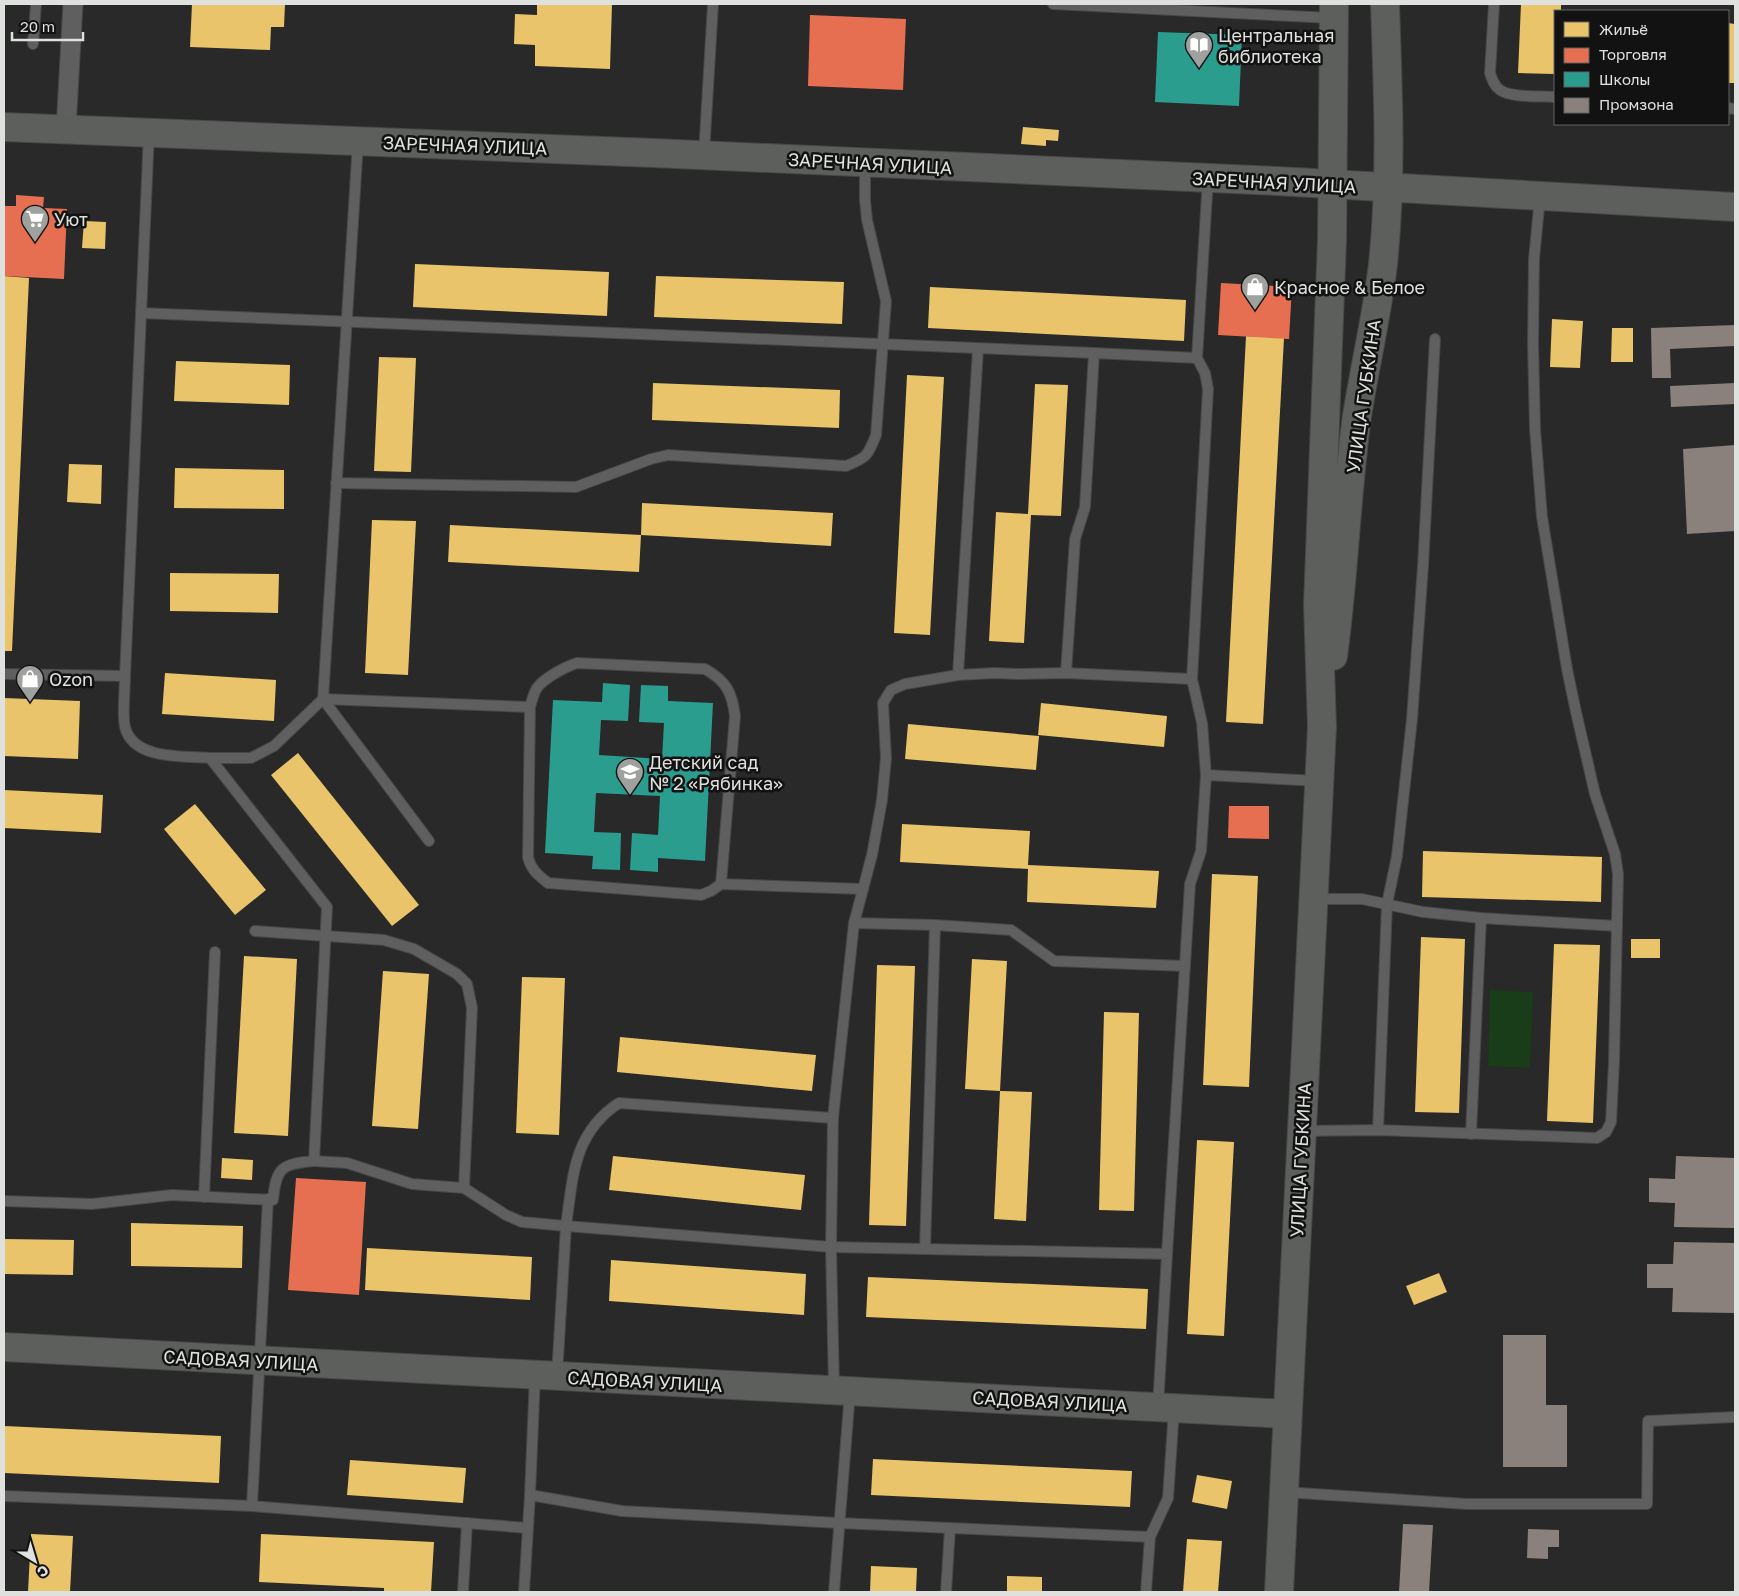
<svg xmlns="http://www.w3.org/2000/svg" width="1739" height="1596" viewBox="0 0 1739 1596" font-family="'Golos Text',sans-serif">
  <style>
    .green { fill: #183d18 }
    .homes { fill: #e9c46a }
    .shops { fill: #e76f51 }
    .schools { fill: #2a9d8f }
    .industry { fill: #8a817c }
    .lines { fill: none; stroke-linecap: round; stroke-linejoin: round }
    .lane-casing { stroke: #464746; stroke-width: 12 }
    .street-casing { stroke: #464746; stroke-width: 21 }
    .secondary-casing { stroke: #464746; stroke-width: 30 }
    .lane { stroke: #5e5f5e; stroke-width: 10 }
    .street { stroke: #5e5f5e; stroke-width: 19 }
    .secondary { stroke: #5c5f5c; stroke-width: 28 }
    .labels { text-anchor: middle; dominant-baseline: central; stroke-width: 5; stroke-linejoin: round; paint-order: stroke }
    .poi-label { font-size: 18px; fill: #dfe1de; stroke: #111211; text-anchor: start }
    .street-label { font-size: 18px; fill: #dfe1de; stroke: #111211 }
  </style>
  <rect width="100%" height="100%" fill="#282928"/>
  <path class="green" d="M1490 990 1533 992 1530 1068 1488 1066Z"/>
  <g class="homes">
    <path d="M192 4H285L284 27H271L270 50 190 47Z"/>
    <path d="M537 4H612L610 69 535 66V45L514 44 515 14 537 15Z"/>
    <path d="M1521 4H1561V11H1555V74L1518 73Z"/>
    <path d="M1728 23 1735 24V83H1728Z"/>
    <path d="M1023 127 1059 130 1058 141 1046 140V146L1021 144Z"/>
    <path d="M84 221 106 222 105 249 82 248Z"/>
    <path d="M415 264 609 272 607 316 413 307Z"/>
    <path d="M4 276 29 278 12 651H4Z"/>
    <path d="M656 276 844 282 842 324 654 317Z"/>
    <path d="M930 287 1186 300 1184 341 928 328Z"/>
    <path d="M1552 319 1583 321 1580 368 1550 367Z"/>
    <path d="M1612 328H1633V362H1611Z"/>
    <path d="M1246 336 1284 338 1263 724 1226 722Z"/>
    <path d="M379 357 416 358 411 472 374 471Z"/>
    <path d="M176 361 290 365 289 405 174 401Z"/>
    <path d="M907 375 944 377 930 635 894 633Z"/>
    <path d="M653 383 840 390 839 428 652 420Z"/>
    <path d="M1035 384 1068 385 1061 516 1031 515 1024 643 989 641 996 512 1028 514Z"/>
    <path d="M69 464 102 465 101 504 67 502Z"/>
    <path d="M175 468 284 470V509L174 508Z"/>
    <path d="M642 503 833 513 831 546 641 535Z"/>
    <path d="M372 520 416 521 408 675 365 673Z"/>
    <path d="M450 525 641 535 639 572 448 562Z"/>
    <path d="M170 573 279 574 278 613 170 611Z"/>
    <path d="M165 673 276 680 274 721 162 714Z"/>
    <path d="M4 698 80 701 78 759 4 756Z"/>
    <path d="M1041 703 1167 716 1164 747 1038 735Z"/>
    <path d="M908 724 1039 736 1036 770 905 759Z"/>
    <path d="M298 753 419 905 392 926 271 775Z"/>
    <path d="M4 790 103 795 101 833 4 828Z"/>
    <path d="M195 804 266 890 235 915 164 829Z"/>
    <path d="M902 824 1030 831 1028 865 1159 871 1156 908 1027 902 1028 869 900 862Z"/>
    <path d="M1423 851 1602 857 1601 902 1422 897Z"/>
    <path d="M1212 874 1258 876 1249 1087 1203 1085Z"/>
    <path d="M1421 937 1465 939 1459 1113 1415 1112Z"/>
    <rect x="1631" y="939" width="29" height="19"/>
    <path d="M1554 944 1600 945 1593 1123 1547 1121Z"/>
    <path d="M244 956 297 959 288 1136 234 1133Z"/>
    <path d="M972 959 1007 961 1000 1091 1032 1092 1026 1221 994 1219 1000 1091 965 1089Z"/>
    <path d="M877 965 915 966 906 1226 869 1225Z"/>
    <path d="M383 971 429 974 418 1129 372 1126Z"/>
    <path d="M522 977 565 978 559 1135 516 1133Z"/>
    <path d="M1104 1012 1139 1013 1134 1211 1099 1210Z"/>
    <path d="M620 1037 816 1055 812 1091 617 1072Z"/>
    <path d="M1197 1140 1234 1142 1224 1336 1187 1334Z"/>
    <path d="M613 1156 805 1175 801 1210 609 1190Z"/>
    <path d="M222 1158 253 1160 252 1180 221 1178Z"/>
    <path d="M131 1223 243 1226 242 1268 131 1266Z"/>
    <path d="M4 1239 74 1240 73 1275 4 1274Z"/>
    <path d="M367 1248 532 1257 530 1300 365 1290Z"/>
    <path d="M611 1260 806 1274 804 1315 609 1301Z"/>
    <path d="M1439 1273 1447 1292 1414 1305 1406 1286Z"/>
    <path d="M868 1277 1148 1289 1146 1329 866 1317Z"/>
    <path d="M4 1426 221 1436 219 1483 4 1473Z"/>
    <path d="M873 1459 1132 1471 1130 1507 871 1495Z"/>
    <path d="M350 1460 466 1468 463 1503 347 1495Z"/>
    <path d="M1197 1475 1232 1481 1227 1509 1192 1502Z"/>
    <path d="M31 1534 73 1536 70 1592H28Z"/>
    <path d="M261 1534 434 1542 431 1592H384V1588L259 1582Z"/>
    <path d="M1187 1539 1222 1541 1218 1592H1183Z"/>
    <path d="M871 1566 917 1568 916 1592H870Z"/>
    <path d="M1007 1576 1042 1577V1592H1007Z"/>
  </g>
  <g class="shops">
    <path d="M810 15 906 19 903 90 808 86Z"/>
    <path d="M16 195 44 197 43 208 67 209 64 279 4 276V206H16Z"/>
    <path d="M1221 283 1292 287 1289 339 1218 335Z"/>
    <path d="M1229 806H1269V839L1228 838Z"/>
    <path d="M296 1178 366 1182 359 1295 288 1290Z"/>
  </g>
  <g class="schools">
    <path d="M1158 32 1242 35 1239 106 1155 102Z"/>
    <path d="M603 683 630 685 628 721 601 720 599 755 662 759 664 723 639 722 641 685 668 686V701L713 703 705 861 658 858V872L630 870 632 833 658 835 660 796 596 793 594 832 621 833 620 870 592 869 593 856 545 853 553 700 602 702Z"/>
  </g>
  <g class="industry">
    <path d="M1735 325V346L1670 349 1671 378H1652L1651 328Z"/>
    <path d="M1735 383V404L1671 407 1670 386Z"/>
    <path d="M1735 445V531L1687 534 1683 449Z"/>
    <path d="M1676 1156 1735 1158V1228L1674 1227 1675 1203 1649 1202V1178L1675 1179Z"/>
    <path d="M1674 1242 1735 1243V1313L1672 1312 1673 1288H1647V1264H1673Z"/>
    <path d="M1503 1335H1546V1405H1567V1467H1503Z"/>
    <path d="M1403 1524 1433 1525 1429 1592H1399Z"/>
    <path d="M1528 1529 1559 1530V1547H1548V1559L1527 1558Z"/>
  </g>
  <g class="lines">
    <defs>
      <g id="lane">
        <path d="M1053 4 1332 18"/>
        <path d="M1494 4 1490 73C1492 79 1494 86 1500 90 1511 98 1541 96 1555 97"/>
        <path d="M33 44 36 4"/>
        <path d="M1728 108 1735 109"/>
        <path d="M358 142 323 699 429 841"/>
        <path d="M704 154 713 4"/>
        <path d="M141 313 1094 353"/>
        <path d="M336 483 576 487 651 459 668 455 846 466C866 458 868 456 876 435L886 301 867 220 865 200V164"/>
        <path d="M1066 673 1075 539 1085 507 1094 353 1197 358"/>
        <path d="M4 674 125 676 149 133"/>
        <path d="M958 675 978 349"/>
        <path d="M210 758H251L274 746 323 699 530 707"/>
        <path d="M1206 775 1202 723 1192 679 1208 389 1205 373 1197 358 1208 178"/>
        <path d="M721 884 735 716C732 692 726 681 705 669L577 663C565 667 544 678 537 688 533 694 532 701 530 707L528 857C531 870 538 875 548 883L701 895 711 891 721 884 863 889"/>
        <path d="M1315 899H1362L1423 912 1481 918 1617 926"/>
        <path d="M854 923 935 925 1011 930 1054 961 1185 966"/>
        <path d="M255 931 384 940 414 949 457 974 467 984 472 1008 464 1188 506 1215 522 1222 566 1226 557 1375"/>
        <path d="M833 1118 619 1103C573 1133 573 1177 566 1226L831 1247 1167 1254 1158 1406"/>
        <path d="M1378 1130 1387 904 1397 856 1412 719 1423 566 1435 339"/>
        <path d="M1302 1131 1378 1130 1597 1138 1606 1132 1611 1122 1614 1062 1618 874 1615 854 1595 794 1576 712 1567 669 1542 517 1535 429 1533 344 1534 259 1540 197"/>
        <path d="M1471 1134 1481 918"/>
        <path d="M314 1161 347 1163 412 1184 464 1188"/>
        <path d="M204 1197 215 952"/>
        <path d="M268 1199 252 1506 528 1528"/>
        <path d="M4 1201 92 1204 172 1195 273 1200C276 1167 282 1164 314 1161L327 907 210 758C183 756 133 760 125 727 122 714 125 690 125 676"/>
        <path d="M925 1249 935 925"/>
        <path d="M1167 1254 1190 884 1201 851 1206 775 1318 781"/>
        <path d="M834 1388 831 1247 833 1118 854 923 872 855 882 800 886 758 883 703 891 690 905 684 958 675 994 673 1019 674 1066 673 1192 679"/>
        <path d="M1284 1492 1467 1504H1647L1648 1421 1735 1417"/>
        <path d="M530 1495 622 1511 839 1523 1150 1537"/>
        <path d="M4 1496 252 1506"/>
        <path d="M463 1592 467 1523"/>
        <path d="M524 1592 530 1495 535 1376"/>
        <path d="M834 1592 850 1392"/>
        <path d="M946 1592 950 1528"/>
        <path d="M1146 1592 1150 1537 1168 1498 1174 1409"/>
      </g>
      <path id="street" d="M66 129 73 4"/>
      <g id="secondary">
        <path d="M4 127 654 153 1277 181 1735 207"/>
        <path d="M1333 656C1344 577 1346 496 1357 416 1365 365 1377 315 1383 264 1392 177 1388 91 1385 4"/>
        <path d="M4 1347 1287 1414"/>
        <path d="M1279 1592 1322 727 1318 605 1332 240 1334 4"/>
      </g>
    </defs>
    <use href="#lane" class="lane-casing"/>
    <use href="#street" class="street-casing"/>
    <use href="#secondary" class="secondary-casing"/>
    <use href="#lane" class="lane"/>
    <use href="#street" class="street"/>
    <use href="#secondary" class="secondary"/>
  </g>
  <defs>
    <symbol id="library-pin" viewBox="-11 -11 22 30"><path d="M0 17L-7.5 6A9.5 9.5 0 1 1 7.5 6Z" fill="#9fa19e" stroke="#111211"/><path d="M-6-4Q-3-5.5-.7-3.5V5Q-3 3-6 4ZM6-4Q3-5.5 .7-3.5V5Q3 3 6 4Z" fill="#fff"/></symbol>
    <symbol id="supermarket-pin" viewBox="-11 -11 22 30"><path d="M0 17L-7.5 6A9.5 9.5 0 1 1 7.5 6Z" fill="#9fa19e" stroke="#111211"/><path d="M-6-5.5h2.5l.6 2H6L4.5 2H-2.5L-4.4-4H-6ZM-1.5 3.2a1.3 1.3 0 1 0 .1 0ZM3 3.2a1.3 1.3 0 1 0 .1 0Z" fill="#fff"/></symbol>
    <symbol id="shop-pin" viewBox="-11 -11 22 30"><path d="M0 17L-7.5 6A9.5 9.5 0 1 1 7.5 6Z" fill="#9fa19e" stroke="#111211"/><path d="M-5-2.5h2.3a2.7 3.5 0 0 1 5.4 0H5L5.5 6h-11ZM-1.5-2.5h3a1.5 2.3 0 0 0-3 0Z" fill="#fff"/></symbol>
    <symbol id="school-pin" viewBox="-11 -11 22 30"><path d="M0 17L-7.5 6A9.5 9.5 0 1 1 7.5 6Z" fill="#9fa19e" stroke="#111211"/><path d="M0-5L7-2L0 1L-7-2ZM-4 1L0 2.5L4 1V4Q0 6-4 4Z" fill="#fff"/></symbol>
  </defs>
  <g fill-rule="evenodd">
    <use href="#library-pin" x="1183" y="29" width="32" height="43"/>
    <use href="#supermarket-pin" x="19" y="203" width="32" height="43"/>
    <use href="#shop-pin" x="1239" y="271" width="32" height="43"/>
    <use href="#shop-pin" x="14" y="663" width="32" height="43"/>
    <use href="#school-pin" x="614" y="756" width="32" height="43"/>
  </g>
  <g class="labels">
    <g class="poi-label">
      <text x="1218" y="35">Центральная<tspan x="1218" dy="21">библиотека</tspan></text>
      <text x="54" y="219">Уют</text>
      <text x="1274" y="287">Красное &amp; Белое</text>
      <text x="49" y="679">Ozon</text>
      <text x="649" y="762">Детский сад<tspan x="649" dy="21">№ 2 «Рябинка»</tspan></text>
    </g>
    <g class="street-label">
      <text transform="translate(465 145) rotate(2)">ЗАРЕЧНАЯ УЛИЦА</text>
      <text transform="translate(870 163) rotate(3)">ЗАРЕЧНАЯ УЛИЦА</text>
      <text transform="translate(1274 182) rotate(3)">ЗАРЕЧНАЯ УЛИЦА</text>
      <text transform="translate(1363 396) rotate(-82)">УЛИЦА ГУБКИНА</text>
      <text transform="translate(1300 1160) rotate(-87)">УЛИЦА ГУБКИНА</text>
      <text transform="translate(241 1360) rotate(3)">САДОВАЯ УЛИЦА</text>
      <text transform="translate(645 1381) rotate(3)">САДОВАЯ УЛИЦА</text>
      <text transform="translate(1050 1401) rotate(3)">САДОВАЯ УЛИЦА</text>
    </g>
  </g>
  <rect width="1739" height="1596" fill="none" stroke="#dfe1de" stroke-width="10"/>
  <rect x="1554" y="10" width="175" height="115" fill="#111211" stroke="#636563"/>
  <rect x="1564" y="22" width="25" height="15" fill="#e9c46a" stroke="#636563"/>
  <text x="1599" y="35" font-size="15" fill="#dfe1de">Жильё</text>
  <rect x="1564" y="48" width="25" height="15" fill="#e76f51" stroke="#636563"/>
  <text x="1599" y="60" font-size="15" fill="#dfe1de">Торговля</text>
  <rect x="1564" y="72" width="25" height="15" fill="#2a9d8f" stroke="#636563"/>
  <text x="1599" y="85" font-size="15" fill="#dfe1de">Школы</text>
  <rect x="1564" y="98" width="25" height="15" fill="#8a817c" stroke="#636563"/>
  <text x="1599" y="110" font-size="15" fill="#dfe1de">Промзона</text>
  <g transform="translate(35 1561) rotate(142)" stroke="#111211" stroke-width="4" paint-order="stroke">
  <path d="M0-4L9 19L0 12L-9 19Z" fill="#dfe1de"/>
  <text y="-8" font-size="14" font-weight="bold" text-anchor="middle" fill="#dfe1de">С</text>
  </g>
  <path d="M12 32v8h71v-8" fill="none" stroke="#dfe1de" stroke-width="2.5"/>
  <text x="20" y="32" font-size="15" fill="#dfe1de" stroke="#111211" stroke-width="4" paint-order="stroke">20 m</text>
</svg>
